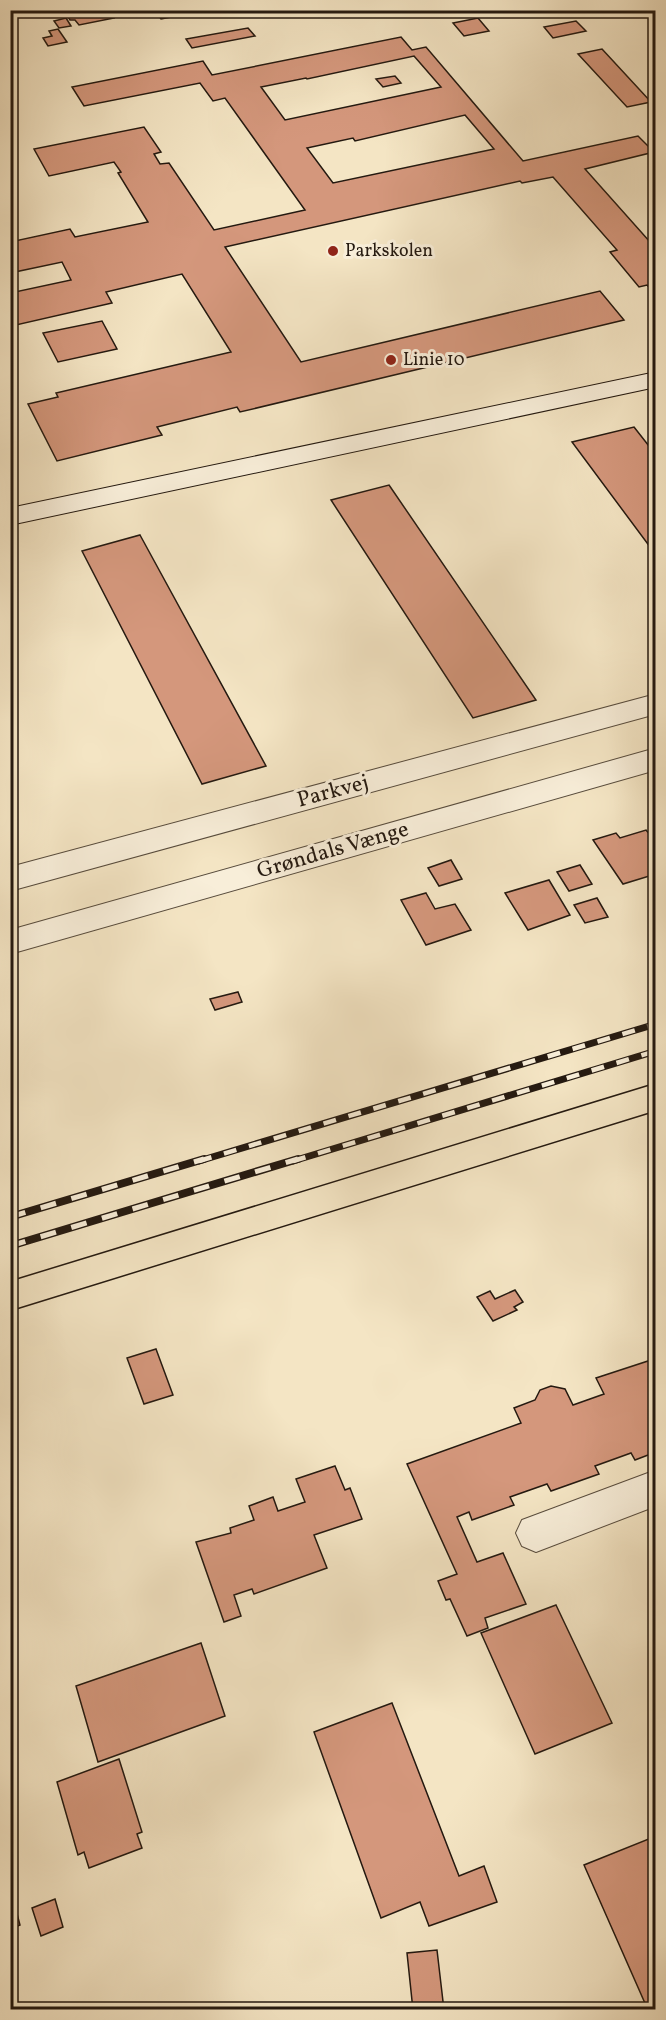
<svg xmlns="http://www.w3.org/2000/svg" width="666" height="2020" viewBox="0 0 666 2020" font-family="Vollkorn,serif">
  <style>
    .building { fill: #d4977c; stroke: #241910; stroke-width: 1.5; fill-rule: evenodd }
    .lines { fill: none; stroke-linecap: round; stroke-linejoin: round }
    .street-casing { stroke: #584c3d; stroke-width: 2 }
    .secondary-casing { stroke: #241910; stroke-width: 2 }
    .street { fill: #f8eed9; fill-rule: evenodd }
    .secondary { fill: #f8eed9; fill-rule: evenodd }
    .tram { stroke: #241910; stroke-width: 1.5 }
    .rail-far1-casing { stroke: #241910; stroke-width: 7 }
    .rail-casing { stroke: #241910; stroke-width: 8 }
    .rail-far1 { stroke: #f8eed9; stroke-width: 4.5; stroke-dasharray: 13; stroke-linecap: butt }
    .rail { stroke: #f8eed9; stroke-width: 5; stroke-dasharray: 16; stroke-linecap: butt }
    .poi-dot { fill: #8f2418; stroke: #f8eed9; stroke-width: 2 }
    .labels { text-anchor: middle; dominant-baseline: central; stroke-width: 6; stroke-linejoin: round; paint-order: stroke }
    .far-poi-label { font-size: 18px; fill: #241910; stroke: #f8eed9; text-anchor: start }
    .street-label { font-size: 22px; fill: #241910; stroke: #f8eed9 }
  </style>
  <rect width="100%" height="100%" fill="#f4e5c4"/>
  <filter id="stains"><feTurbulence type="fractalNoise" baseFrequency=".00333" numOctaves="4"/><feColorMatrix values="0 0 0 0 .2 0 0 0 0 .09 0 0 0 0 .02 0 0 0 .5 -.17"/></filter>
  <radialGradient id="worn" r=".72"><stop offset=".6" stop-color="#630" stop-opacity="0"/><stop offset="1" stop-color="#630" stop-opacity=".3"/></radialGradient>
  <g class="building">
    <path d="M64 10H109L114 18 79 25 75 20H70Z"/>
    <path d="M155 10H192L194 13 161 19Z"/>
    <path d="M66 18 71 26 59 28 54 21Z"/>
    <path d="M478 18 489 31 464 36 453 23Z"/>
    <path d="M576 21 586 31 553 38 544 27Z"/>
    <path d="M248 28 255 36 192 48 186 39Z"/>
    <path d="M58 29 67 42 48 46 43 38 52 36 49 31Z"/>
    <path d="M401 37 412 50 426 47 523 161 638 136 654 152 585 169 650 242 656 241V295L647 285 639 287 610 252 617 250 553 177 522 183 520 181 225 247 301 362 600 291 624 320 240 412 237 407 157 427 162 435 57 461 28 404 58 397 56 393 231 352 182 274 106 292 112 303 16 325 10 315V293L71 280 62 262 10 273V242L70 229 75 237 148 222 118 173 121 172 114 162 49 176 34 149 144 127 161 152 154 154 160 164 169 163 214 230 305 210 225 98 213 101 200 83 84 106 72 87 203 61 212 75ZM414 56 441 87 285 120 261 87 306 78 307 79ZM465 115 494 149 333 183 307 148 353 138 355 141Z"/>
    <path d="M602 49 651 102 627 107 578 54Z"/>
    <path d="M395 76 401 83 383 87 376 79Z"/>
    <path d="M102 321 117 349 58 362 43 333Z"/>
    <path d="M634 427 656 455V555L572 442Z"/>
    <path d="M389 485 536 700 473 718 331 500Z"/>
    <path d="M140 535 266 766 202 784 82 551Z"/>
    <path d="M646 830 656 842V874L623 884 593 840 616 833 620 838Z"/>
    <path d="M451 860 462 879 439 886 428 868Z"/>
    <path d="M580 865 592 884 569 891 557 872Z"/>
    <path d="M549 880 570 915 528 930 505 893Z"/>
    <path d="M426 893 435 909 455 904 471 930 426 945 401 900Z"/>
    <path d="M597 898 608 917 585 923 574 905Z"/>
    <path d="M238 992 242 1002 215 1010 210 999Z"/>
    <path d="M515 1290 523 1302 514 1307 517 1310 493 1321 477 1297 490 1291 495 1299Z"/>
    <path d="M156 1349 173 1395 144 1404 127 1358Z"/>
    <path d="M648 1361 656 1376V1452L635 1460 631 1453 595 1466 599 1474 551 1491 547 1484 510 1497 514 1505 472 1520 469 1512 457 1517 477 1562 503 1553 526 1604 485 1618 488 1628 467 1636 450 1599 446 1600 438 1581 457 1574 407 1464 521 1423 514 1408 535 1400 540 1390 551 1386 565 1389 573 1405 604 1394 596 1378Z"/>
    <path d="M335 1466 345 1490 350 1488 362 1519 314 1535 327 1568 254 1594 252 1589 234 1595 241 1616 224 1622 196 1542 231 1533 230 1528 254 1520 249 1506 273 1497 278 1511 305 1502 296 1479Z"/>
    <path d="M556 1605 612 1723 535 1754 481 1633Z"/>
    <path d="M201 1643 225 1716 98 1762 76 1686Z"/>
    <path d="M392 1703 459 1876 484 1866 497 1902 429 1926 420 1902 381 1918 314 1732Z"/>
    <path d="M119 1759 142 1832 137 1834 142 1848 89 1868 84 1852 78 1855 57 1782Z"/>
    <path d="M656 1836V2010H648L584 1865Z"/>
    <path d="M10 1887 20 1925 10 1929Z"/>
    <path d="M55 1899 63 1927 41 1936 32 1908Z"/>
    <path d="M437 1950 444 2010H413L407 1953Z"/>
  </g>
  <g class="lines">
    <defs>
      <g id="street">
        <path d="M656 694V714L10 891V867Z"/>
        <path d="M656 748V770L10 954V930Z"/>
        <path d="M656 1470V1506L536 1552 522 1546 516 1533 522 1520Z"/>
      </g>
      <path id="secondary" d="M656 372V387L10 525V508Z"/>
    </defs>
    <use href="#street" class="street-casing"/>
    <use href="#secondary" class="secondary-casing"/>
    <use href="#street" class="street"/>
    <use href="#secondary" class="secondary"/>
    <g class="tram">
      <path d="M10 1281 656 1083"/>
      <path d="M10 1311 656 1111"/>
    </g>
    <defs>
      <g id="rail-far1">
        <path d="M199 1161 656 1024"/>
        <path d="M293 1161 656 1051"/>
      </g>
      <g id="rail">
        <path d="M10 1217 204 1159"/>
        <path d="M10 1246 298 1159"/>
      </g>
    </defs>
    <use href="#rail-far1" class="rail-far1-casing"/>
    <use href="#rail" class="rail-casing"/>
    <use href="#rail-far1" class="rail-far1"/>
    <use href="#rail" class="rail"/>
  </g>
  <g class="poi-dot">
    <circle cx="333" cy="251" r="6"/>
    <circle cx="391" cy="360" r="6"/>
  </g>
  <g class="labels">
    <g class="far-poi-label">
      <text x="345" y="251">Parkskolen</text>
      <text x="403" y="360">Linie 10</text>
    </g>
    <g class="street-label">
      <text transform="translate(333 792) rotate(-15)">Parkvej</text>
      <text transform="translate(333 851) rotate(-16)">Grøndals Vænge</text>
    </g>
  </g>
  <rect width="666" height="2020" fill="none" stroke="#f4e5c4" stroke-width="36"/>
  <rect x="12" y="12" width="642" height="1996" fill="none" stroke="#241910" stroke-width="3"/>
  <rect x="18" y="18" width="630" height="1984" fill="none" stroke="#241910" stroke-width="1.5"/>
  <rect width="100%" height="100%" filter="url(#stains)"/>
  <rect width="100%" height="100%" fill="url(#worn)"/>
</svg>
